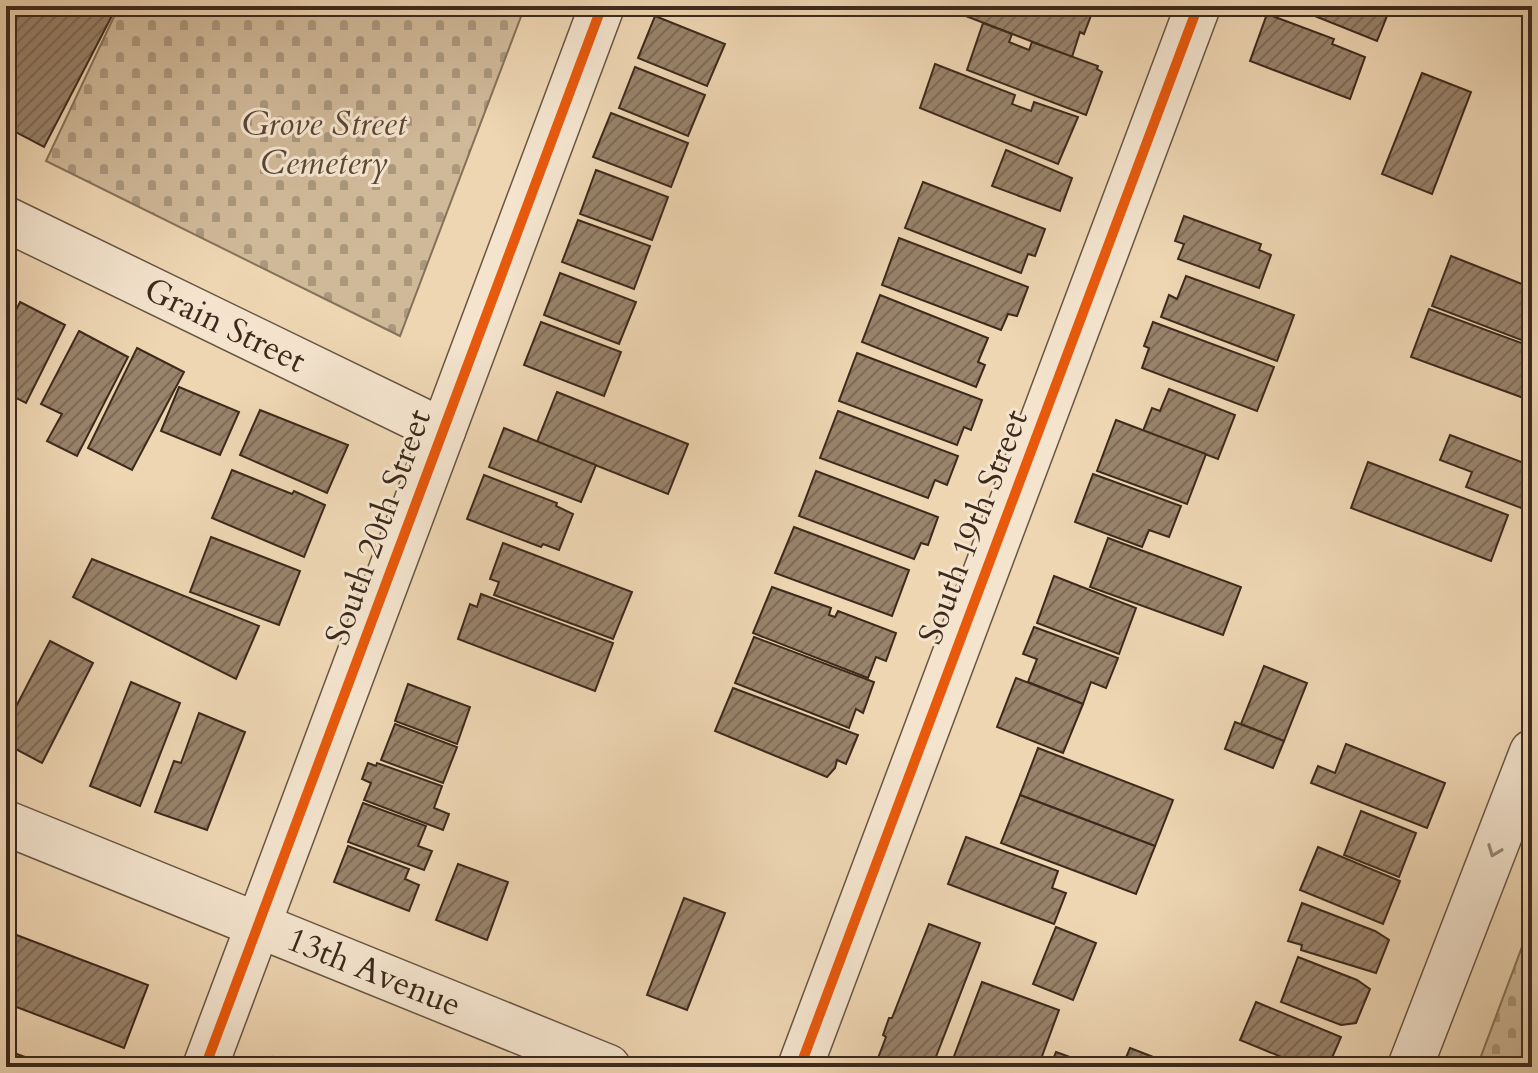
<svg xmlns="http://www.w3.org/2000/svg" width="1538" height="1073" viewBox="0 0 1538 1073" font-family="Cardo,serif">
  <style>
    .cemetery { fill: url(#cemetery-stones); stroke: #86725a; stroke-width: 2 }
    .building { fill: url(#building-hatch); stroke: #3d2a1c; stroke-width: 2 }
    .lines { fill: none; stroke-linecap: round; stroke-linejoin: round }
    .minor-casing { stroke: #695542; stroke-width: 47 }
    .minor { stroke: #f4e4ce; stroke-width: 44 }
    .cycleway-casing { stroke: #f4e4ce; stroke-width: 15 }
    .cycleway { stroke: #e8590c; stroke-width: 10 }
    .oneway { stroke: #988775 }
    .labels { text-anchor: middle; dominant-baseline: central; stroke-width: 6; stroke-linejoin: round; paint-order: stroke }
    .park-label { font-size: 34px; font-style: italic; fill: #5a4735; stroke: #f4e4ce }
    .street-label { font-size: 34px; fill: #3d2a1c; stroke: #f4e4ce }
  </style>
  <defs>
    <pattern id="cemetery-stones" width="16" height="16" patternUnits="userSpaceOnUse" patternTransform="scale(2)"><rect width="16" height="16" fill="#d0b999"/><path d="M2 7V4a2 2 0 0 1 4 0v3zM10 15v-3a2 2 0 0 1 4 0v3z" fill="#aa977c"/></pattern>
    <pattern id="building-hatch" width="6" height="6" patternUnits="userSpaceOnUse" patternTransform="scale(2)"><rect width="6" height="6" fill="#99836b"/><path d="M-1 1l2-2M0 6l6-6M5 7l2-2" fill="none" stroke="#7e6b57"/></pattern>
  </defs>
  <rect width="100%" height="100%" fill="#eed6b3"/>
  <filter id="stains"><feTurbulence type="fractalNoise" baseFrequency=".0025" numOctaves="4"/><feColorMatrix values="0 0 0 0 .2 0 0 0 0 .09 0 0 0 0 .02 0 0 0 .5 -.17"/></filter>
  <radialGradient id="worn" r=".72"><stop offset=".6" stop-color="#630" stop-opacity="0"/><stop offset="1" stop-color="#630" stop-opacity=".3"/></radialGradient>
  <g class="cemetery">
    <path d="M119 6H525L400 336 46 161Z"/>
    <path d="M1532 920V1067H1477Z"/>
  </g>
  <g class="building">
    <path d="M6 6H117L44 147 6 127Z"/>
    <path d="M940 6H1083L1093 10 1084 34 1080 32 1072 57Z"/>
    <path d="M1290 6H1391L1377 41Z"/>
    <path d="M1267 14 1334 39 1332 44 1365 57 1350 99 1250 61Z"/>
    <path d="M655 16 725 44 707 86 638 58Z"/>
    <path d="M983 23 1012 34 1009 42 1029 50 1032 42 1098 66 1097 69 1102 72 1086 115 967 70Z"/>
    <path d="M935 64 1015 95 1012 104 1031 111 1034 102 1078 117 1058 164 920 108Z"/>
    <path d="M635 67 705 95 688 136 619 108Z"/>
    <path d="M1422 73 1471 92 1432 194 1382 174Z"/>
    <path d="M611 113 688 143 671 187 593 157Z"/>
    <path d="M1006 150 1072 178 1060 211 992 186Z"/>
    <path d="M596 170 668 197 652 240 580 214Z"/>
    <path d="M923 182 1045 229 1035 256 1028 254 1021 273 905 228Z"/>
    <path d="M1184 216 1261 244 1259 250 1271 255 1259 288 1178 259 1184 244 1175 241Z"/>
    <path d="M578 220 650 246 634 289 562 262Z"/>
    <path d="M899 238 1028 287 1017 316 1008 314 1001 330 882 285Z"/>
    <path d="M1451 256 1532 288V344L1432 306Z"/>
    <path d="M560 273 636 302 619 344 544 315Z"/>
    <path d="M1186 276 1294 315 1277 361 1161 317 1169 295 1177 299Z"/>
    <path d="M880 295 988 338 978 362 985 365 976 387 862 342Z"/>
    <path d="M20 302 65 325 26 403 6 393V330Z"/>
    <path d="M1429 309 1532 347V401L1411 357Z"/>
    <path d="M541 322 621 352 604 396 524 365Z"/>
    <path d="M1153 322 1274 367 1257 411 1142 368 1149 348 1144 346Z"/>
    <path d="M79 331 128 357 77 456 47 441 62 414 41 404Z"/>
    <path d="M137 348 184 372 132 470 88 448Z"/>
    <path d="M857 353 982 400 971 430 964 427 957 445 839 401Z"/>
    <path d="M179 387 239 412 220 455 161 431Z"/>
    <path d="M1169 389 1235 415 1218 459 1143 431 1152 408 1160 411Z"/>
    <path d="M557 392 688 444 668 494 537 442Z"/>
    <path d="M260 410 348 445 327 493 240 455Z"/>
    <path d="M838 411 958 456 947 485 935 480 928 498 820 458Z"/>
    <path d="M1116 420 1206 454 1187 504 1097 471Z"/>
    <path d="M504 428 596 465 581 502 489 467Z"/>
    <path d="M1450 435 1532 466V512L1466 487 1472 472 1440 460Z"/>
    <path d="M1368 462 1508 515 1491 561 1351 508Z"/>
    <path d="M232 470 292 494 294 491 325 505 304 557 212 518Z"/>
    <path d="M816 471 938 517 928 545 921 543 914 559 799 516Z"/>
    <path d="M1093 474 1181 506 1169 537 1149 530 1142 547 1075 522Z"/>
    <path d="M484 475 557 503 556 506 573 514 559 550 543 544 541 547 467 519Z"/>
    <path d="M794 527 909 570 892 616 775 573Z"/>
    <path d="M211 537 300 571 279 625 190 592Z"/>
    <path d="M1108 538 1241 587 1223 635 1090 587Z"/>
    <path d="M503 543 632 592 613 639 494 595 499 582 490 579Z"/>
    <path d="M92 559 259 626 236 679 73 597Z"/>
    <path d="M1054 576 1136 608 1119 654 1037 623Z"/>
    <path d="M772 587 831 608 829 615 835 617 838 611 896 633 886 661 876 657 868 678 753 633Z"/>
    <path d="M481 594 613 643 595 691 458 639 470 604 477 607Z"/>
    <path d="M1034 627 1118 658 1106 688 1091 682 1083 704 1028 682 1037 659 1023 654Z"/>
    <path d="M754 637 874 682 863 713 856 709 849 728 735 683Z"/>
    <path d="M50 641 93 663 42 763 6 744V726Z"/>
    <path d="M1264 666 1307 683 1284 741 1241 724Z"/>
    <path d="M1016 678 1083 704 1063 753 997 727Z"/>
    <path d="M131 682 180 703 140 806 90 786Z"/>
    <path d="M408 684 470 707 457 744 395 721Z"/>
    <path d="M733 688 858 735 846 764 837 760 835 768 827 777 715 731Z"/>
    <path d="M199 713 245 732 207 830 155 812 174 761 181 763Z"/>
    <path d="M1235 722 1284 741 1273 768 1225 749Z"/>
    <path d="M395 724 457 747 443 783 381 760Z"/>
    <path d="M1346 744 1445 783 1427 828 1311 783 1318 766 1335 773Z"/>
    <path d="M1038 748 1173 800 1155 846 1020 795Z"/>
    <path d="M368 763 376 766 377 763 442 786 434 808 449 814 443 830 364 800 371 783 362 779Z"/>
    <path d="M1020 795 1155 846 1136 894 1001 843Z"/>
    <path d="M363 803 426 826 418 846 432 851 424 870 348 842Z"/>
    <path d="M1361 811 1416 833 1399 877 1344 855Z"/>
    <path d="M966 837 1058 871 1052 888 1066 893 1054 924 948 884Z"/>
    <path d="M348 846 409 869 405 879 419 885 409 911 334 882Z"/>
    <path d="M1318 847 1400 881 1383 924 1300 890Z"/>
    <path d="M458 864 508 882 487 940 436 920Z"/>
    <path d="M684 898 725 913 687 1010 647 995Z"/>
    <path d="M1302 903 1375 931 1389 940 1376 973 1301 950 1302 945 1288 941Z"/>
    <path d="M929 924 980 943 932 1067H877L875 1066 886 1037 883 1035 889 1018H892Z"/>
    <path d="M1056 927 1096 943 1073 1000 1033 984Z"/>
    <path d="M6 931 148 985 124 1048 6 1003Z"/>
    <path d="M1298 957 1357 980 1370 989 1356 1023 1341 1025 1281 1002Z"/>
    <path d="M982 982 1059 1010 1038 1067H950Z"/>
    <path d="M1256 1002 1341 1037 1328 1067H1306L1240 1040Z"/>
    <path d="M1130 1048 1179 1067H1122Z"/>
    <path d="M6 1050 52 1067H6Z"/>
    <path d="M1056 1052 1097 1067H1050Z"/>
    <path d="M273 1057 298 1067H269Z"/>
  </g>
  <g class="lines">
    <defs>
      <g id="minor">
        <path d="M6 219 443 431"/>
        <path d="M6 823 608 1067"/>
        <path d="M205 1067 602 6"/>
        <path d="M800 1067 1198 6"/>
        <path d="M1410 1067 1532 752"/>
      </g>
    </defs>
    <use href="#minor" class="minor-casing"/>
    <use href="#minor" class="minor"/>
    <defs>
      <g id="cycleway">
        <path d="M205 1067 602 6"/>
        <path d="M800 1067 1198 6"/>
      </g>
    </defs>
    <use href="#cycleway" class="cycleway-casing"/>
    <use href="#cycleway" class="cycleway"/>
  </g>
  <defs><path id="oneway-chevron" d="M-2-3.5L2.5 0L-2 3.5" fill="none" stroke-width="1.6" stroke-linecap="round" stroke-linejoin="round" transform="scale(2)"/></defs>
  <use class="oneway" href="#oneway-chevron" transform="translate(1494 851) rotate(111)"/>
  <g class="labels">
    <g class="park-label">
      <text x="324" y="124">Grove Street<tspan x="324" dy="39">Cemetery</tspan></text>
    </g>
    <g class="street-label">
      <text transform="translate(225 325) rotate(26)">Grain Street</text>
      <text transform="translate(378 527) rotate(-70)">South 20th Street</text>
      <text transform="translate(973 527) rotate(-69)">South 19th Street</text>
      <text transform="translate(374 972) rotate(22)">13th Avenue</text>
    </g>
  </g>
  <rect width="1538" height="1073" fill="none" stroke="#eed6b3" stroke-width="32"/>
  <rect x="8" y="8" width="1522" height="1057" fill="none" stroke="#3d2a1c" stroke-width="4"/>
  <rect x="16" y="16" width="1506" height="1041" fill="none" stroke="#3d2a1c" stroke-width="2"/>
  <rect width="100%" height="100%" filter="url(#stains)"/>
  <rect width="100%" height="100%" fill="url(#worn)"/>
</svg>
